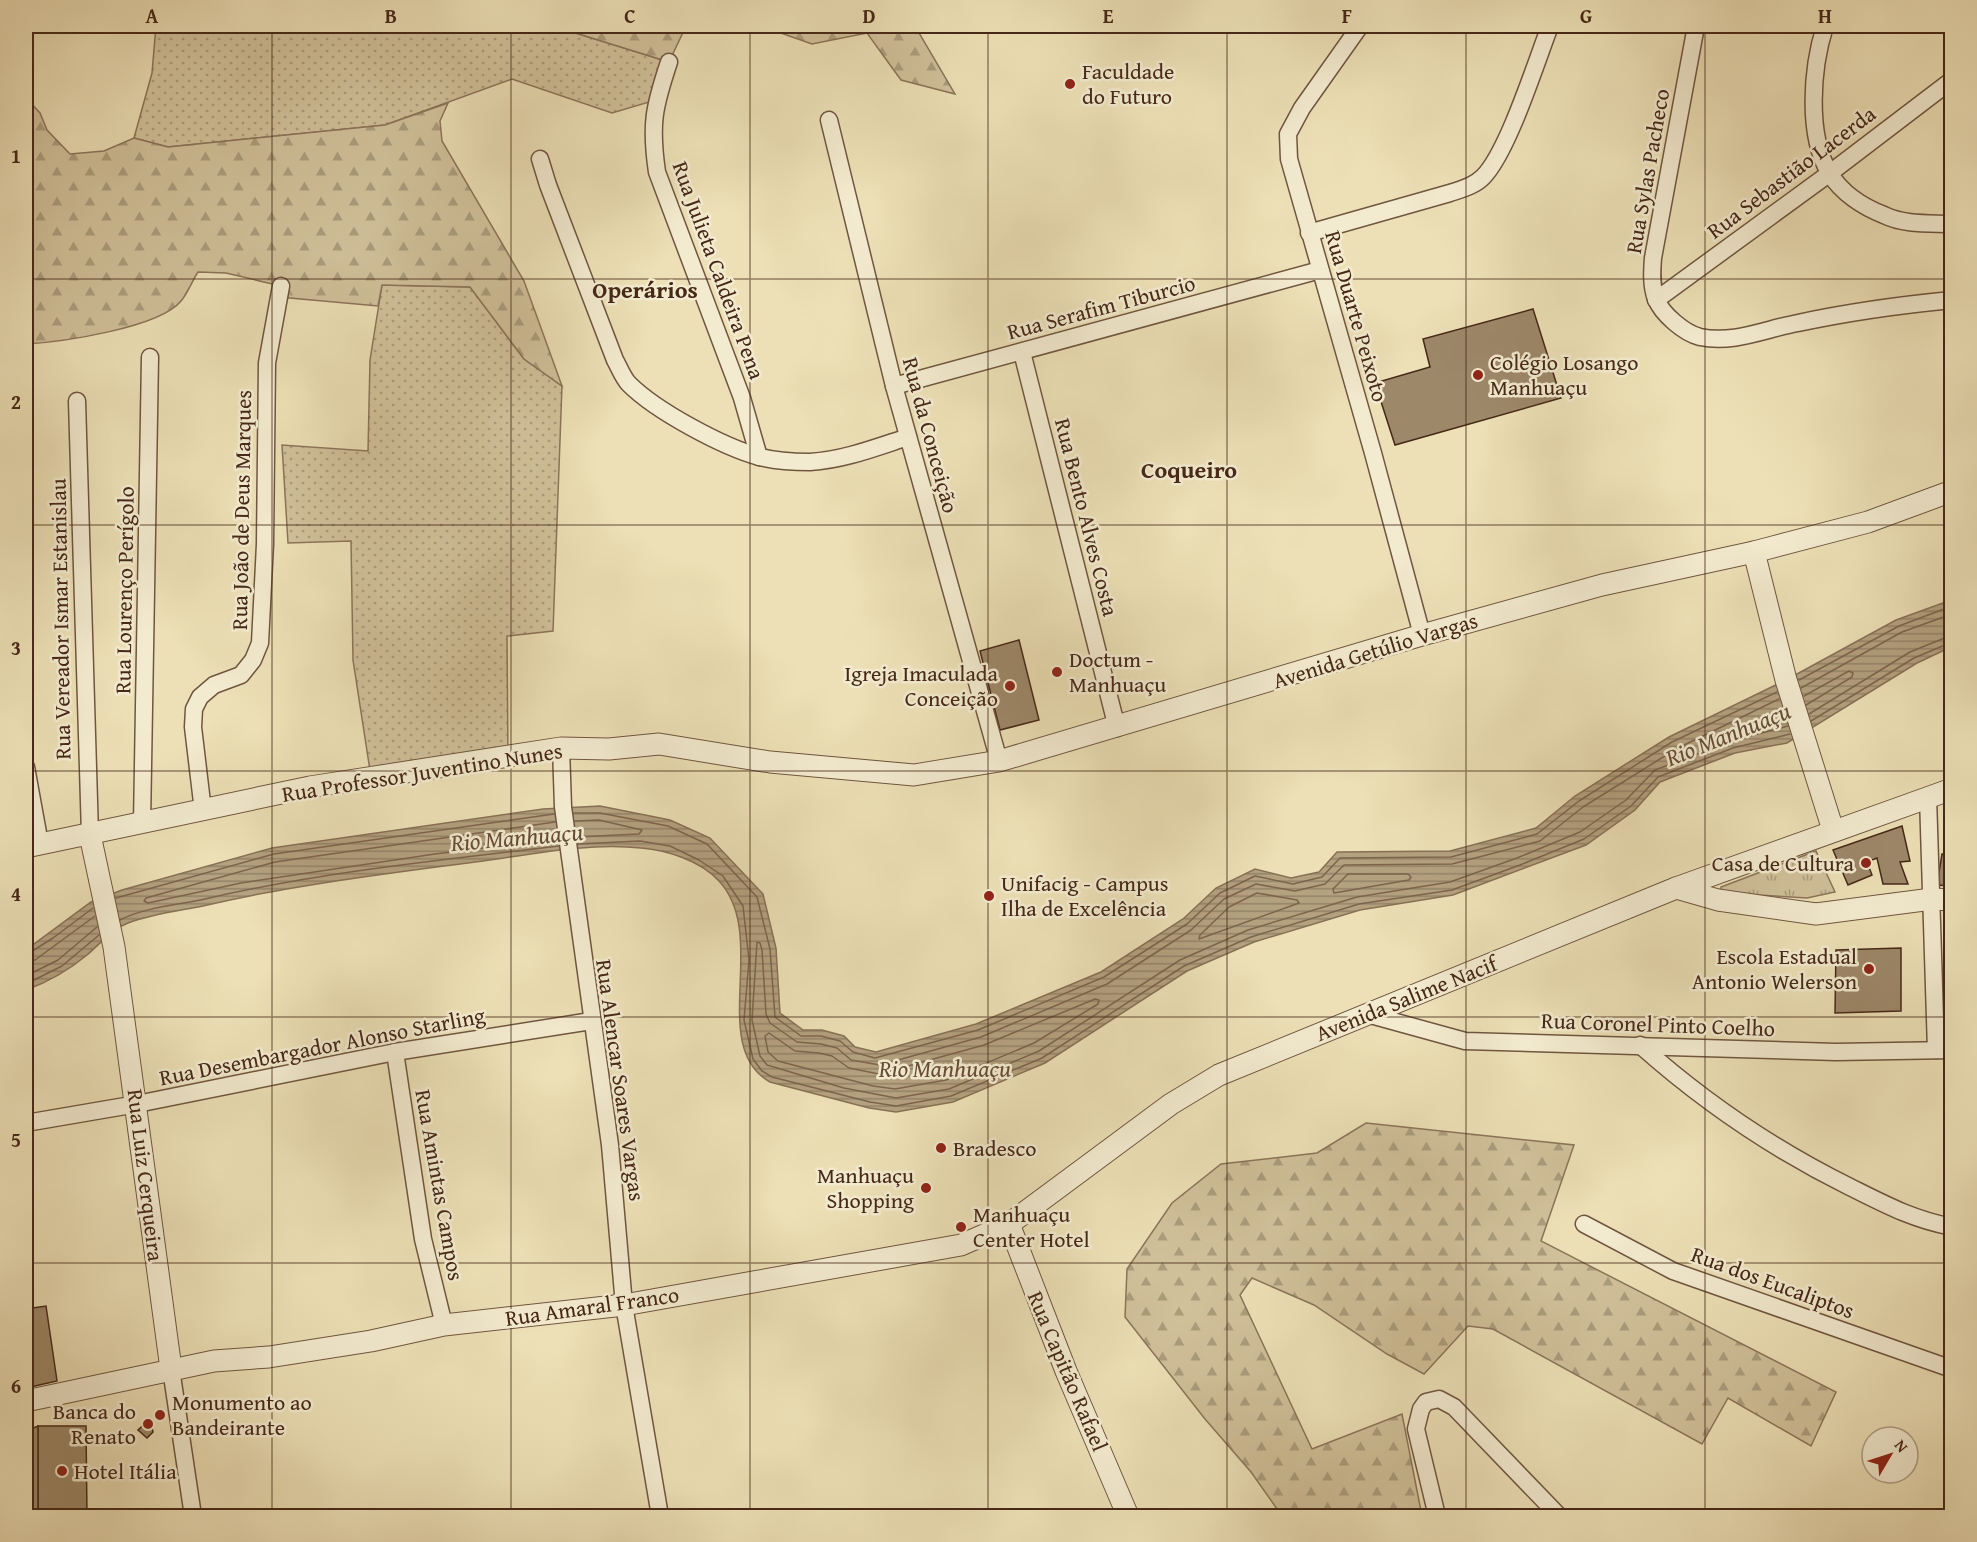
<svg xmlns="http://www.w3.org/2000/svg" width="1977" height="1542" viewBox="0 0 1977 1542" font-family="'Gentium Book Plus',serif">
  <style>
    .grass { fill: url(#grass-dots); stroke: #8c745a; stroke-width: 1.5 }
    .forest { fill: url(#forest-firs); stroke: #8c745a; stroke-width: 1.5 }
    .park { fill: url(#park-tufts); stroke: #8c745a; stroke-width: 1.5 }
    .water { fill: url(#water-rules); stroke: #887156; stroke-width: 1.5 }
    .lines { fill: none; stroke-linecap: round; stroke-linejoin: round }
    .shore { stroke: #7d644c; stroke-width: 1.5 }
    .building { fill: #9d886a; stroke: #462818; stroke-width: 1.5 }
    .minor-casing { stroke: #705640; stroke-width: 19 }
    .tertiary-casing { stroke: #705640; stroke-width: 23 }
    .minor { stroke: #f3ebd0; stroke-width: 16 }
    .tertiary { stroke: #f3ebd0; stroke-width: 21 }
    .grid { fill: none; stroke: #462818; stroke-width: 1.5; stroke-opacity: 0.55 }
    .poi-dot { fill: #8f2418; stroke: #f3ebd0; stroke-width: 2 }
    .labels { text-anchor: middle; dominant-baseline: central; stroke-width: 5; stroke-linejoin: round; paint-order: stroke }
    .poi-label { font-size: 22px; fill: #462818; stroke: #f3ebd0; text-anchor: start }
    .street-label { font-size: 22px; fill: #462818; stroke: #f3ebd0 }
    .neighbourhood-label { font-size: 24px; font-weight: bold; fill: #462818; stroke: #f3ebd0 }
    .water-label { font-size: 24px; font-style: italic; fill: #674c37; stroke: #f3ebd0 }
    .neatline { fill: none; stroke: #462818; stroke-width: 2 }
    .grid-label { font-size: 20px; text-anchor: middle; font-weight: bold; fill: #462818 }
  </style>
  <defs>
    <pattern id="grass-dots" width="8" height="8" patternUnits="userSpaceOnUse" patternTransform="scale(1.5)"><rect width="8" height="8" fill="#d1c19b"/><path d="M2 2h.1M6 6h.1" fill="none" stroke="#ab9d7d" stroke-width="1.8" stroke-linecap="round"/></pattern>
    <pattern id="forest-firs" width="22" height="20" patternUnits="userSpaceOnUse" patternTransform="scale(1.5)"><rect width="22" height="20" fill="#d1c19b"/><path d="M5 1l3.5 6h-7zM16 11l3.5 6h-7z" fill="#ab9d7d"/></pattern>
    <pattern id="park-tufts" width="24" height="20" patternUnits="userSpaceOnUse" patternTransform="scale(1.5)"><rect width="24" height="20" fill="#d1c19b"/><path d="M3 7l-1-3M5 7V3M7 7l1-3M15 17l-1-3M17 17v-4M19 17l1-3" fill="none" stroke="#ab9d7d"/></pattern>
    <pattern id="water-rules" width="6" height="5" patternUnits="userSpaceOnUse" patternTransform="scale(1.5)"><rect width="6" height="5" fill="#b4a180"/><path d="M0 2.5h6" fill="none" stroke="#948368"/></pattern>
  </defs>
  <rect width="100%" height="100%" fill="#ede0b6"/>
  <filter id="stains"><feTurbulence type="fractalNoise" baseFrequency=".00333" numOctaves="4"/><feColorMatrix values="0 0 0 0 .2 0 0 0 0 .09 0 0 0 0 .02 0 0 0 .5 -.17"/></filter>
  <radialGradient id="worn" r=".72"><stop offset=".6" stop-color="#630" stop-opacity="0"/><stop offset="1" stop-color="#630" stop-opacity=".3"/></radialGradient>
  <g class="grass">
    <path d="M156 26H553L669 62 656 100 612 113 512 79 385 125 168 147 134 138 152 73Z"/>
    <path d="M382 285 470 287 524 359 562 386 553 631 507 636 508 756 371 777 353 660 351 541 288 543 282 445 368 451 370 360Z"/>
  </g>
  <g class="forest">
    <path d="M553 26H686L669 62Z"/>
    <path d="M761 26H915L955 94 901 80 867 33 812 44Z"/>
    <path d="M26 98 40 113 47 130 70 154 104 151 134 138 168 147 385 125 448 103 440 121 442 141 524 281 562 386 524 359 470 287 382 285 378 306 279 297 281 286 226 273 198 272C192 281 188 293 181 301 159 328 61 342 26 344Z"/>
    <path d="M1366 1123 1574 1145 1541 1241 1836 1392 1811 1446 1728 1398 1702 1444 1493 1329 1468 1326 1424 1374 1387 1354 1314 1305 1252 1278 1240 1295 1312 1449 1402 1414 1422 1516H1282L1251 1472 1205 1419 1125 1317 1127 1269 1172 1203 1221 1164 1317 1153Z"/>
  </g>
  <path class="park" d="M1816 851 1835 892 1807 898 1724 893 1721 890V887Z"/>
  <path class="water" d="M1951 600V647L1917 663 1787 743 1735 753 1660 782 1635 810 1586 845 1453 895 1360 910 1254 942 1187 971 1045 1063 953 1102 896 1112 869 1108 770 1082C707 1046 770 936 719 881 701 861 667 850 641 848 588 842 529 855 475 862 384 874 292 885 203 906 178 911 152 914 128 923 112 929 100 944 87 955 69 970 48 982 26 990V950L91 902 122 890 272 848 543 809 600 806 670 820 710 838 763 894 776 948 780 1013 803 1030H822L844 1036 855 1047 876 1052 976 1024 1101 972 1183 919 1216 888 1255 869 1291 878 1319 872 1337 852 1450 851 1536 828 1575 796 1669 737 1786 680 1896 620Z"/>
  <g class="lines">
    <g class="shore">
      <path d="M1799 680 1899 626 1952 606"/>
      <path d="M1801 688 1902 632 1952 614"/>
      <path d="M1804 696 1849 671 1853 673 1852 677 1806 705"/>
      <path d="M1779 699 1676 749 1583 807 1540 841 1452 864 1344 865 1325 884 1295 891 1256 884 1224 899 1191 930 1107 984 981 1037 880 1065 851 1060 837 1048 821 1044 797 1042 770 1023 766 1014 762 950 760 943 757 942 752 1020 760 1056 767 1065 844 1088 896 1098 949 1089 1039 1051 1180 960 1248 930 1357 897 1450 882 1517 858 1580 832 1626 800 1655 770 1731 741 1788 726"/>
      <path d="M1782 708 1757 720 1755 724 1759 726 1785 718"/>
      <path d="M1809 714 1910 652 1952 635"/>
      <path d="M1811 721 1914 658 1952 642"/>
      <path d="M574 813H600L668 826 707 844 757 897 770 949 775 1017 801 1036H821L840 1041 853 1052 875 1058 978 1030 1104 977 1187 924 1220 893 1255 876 1293 884 1322 877 1340 858 1451 857 1537 834 1579 801 1672 742 1777 692"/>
      <path d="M575 821 599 820 642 830 639 834 577 837"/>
      <path d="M555 822 275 862 146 898 144 901 148 903 241 883 435 854 558 839"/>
      <path d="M578 844 640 841 670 846 699 860 723 876 743 906 749 960 744 1020 753 1059 762 1071 772 1077 870 1102 896 1106 951 1096 1042 1058 1184 966 1251 937 1359 904 1452 890 1520 865 1584 839 1631 806 1658 777 1733 748 1790 734"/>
      <path d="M1348 874H1408L1411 877 1409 880 1334 893 1333 889Z"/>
      <path d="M1257 893 1297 900 1299 903 1199 939 1200 935 1229 907Z"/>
      <path d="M116 898 274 854 554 814"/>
      <path d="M120 920C145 907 178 905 205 899 321 872 441 860 559 846"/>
      <path d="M26 955 53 938 93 908"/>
      <path d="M26 962 35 960 95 916"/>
      <path d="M26 976 58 960 97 927"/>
      <path d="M26 984 62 966 99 935"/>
      <path d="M1095 999 1099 1000 1098 1004 1034 1043 946 1080 895 1089 873 1086 778 1061 768 1052 765 1036 769 1033 795 1051 819 1053 832 1056 849 1068 879 1074 984 1045Z"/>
    </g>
  </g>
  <g class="building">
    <path d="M1533 309 1561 398 1395 445 1375 383 1430 367 1423 339Z"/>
    <path d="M1019 640 1039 720 1000 730 980 651Z"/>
    <path d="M1902 826 1910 861 1900 862 1908 884H1883L1877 858 1867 862 1872 875 1848 885 1833 850Z"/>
    <path d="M1942 854H1952V886L1937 885Z"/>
    <path d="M1901 948V1011L1835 1013 1836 950Z"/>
    <path d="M46 1306 57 1381 26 1388V1309Z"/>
    <path d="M150 1419 153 1432 147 1438 138 1430Z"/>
    <path d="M38 1426H86L87 1516H38Z"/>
    <path d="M38 1426V1516H26V1431Z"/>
  </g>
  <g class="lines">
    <defs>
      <g id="minor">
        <path d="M1360 26 1302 108 1288 134 1289 159 1373 453 1422 635"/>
        <path d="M1696 26 1653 258C1652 271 1651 286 1656 299 1662 314 1684 333 1700 337 1734 344 1765 329 1798 323 1849 312 1900 305 1952 300"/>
        <path d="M1825 26C1812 67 1806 135 1830 174 1842 193 1863 207 1884 215 1904 225 1929 223 1952 224"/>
        <path d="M669 62C654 107 650 124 657 172L742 398 759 457"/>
        <path d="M829 120 894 386 999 761"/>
        <path d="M540 159 548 185 615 360C619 367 623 378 629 384 656 411 723 447 760 457 776 461 794 462 810 462 844 460 877 447 908 437"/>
        <path d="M1309 233 1450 193C1462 189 1474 186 1483 177 1508 152 1536 62 1550 26"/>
        <path d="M1656 300 1830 173 1952 80"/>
        <path d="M1022 352 1117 728"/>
        <path d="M894 386 1320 270"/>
        <path d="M77 401 90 835"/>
        <path d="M561 748 563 807 610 1145 624 1305 660 1516"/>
        <path d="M26 767 40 844"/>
        <path d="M1928 797 1936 1050"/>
        <path d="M203 811 193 727 194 709 200 697 214 685 241 675 253 660 260 643 265 544 267 363 281 286"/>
        <path d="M142 824 150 357"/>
        <path d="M1367 1014 1465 1041 1836 1052 1952 1050"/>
        <path d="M1640 1045C1704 1102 1773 1149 1850 1187 1886 1205 1912 1219 1952 1227"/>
        <path d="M395 1052 423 1239 444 1325"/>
        <path d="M26 1123 137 1104 395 1052 591 1021"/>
        <path d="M1584 1224 1673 1271 1952 1369"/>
        <path d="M171 1369 193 1516"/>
        <path d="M1437 1516 1416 1429 1421 1409 1426 1402 1439 1399 1454 1407 1559 1516"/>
      </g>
      <g id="tertiary">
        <path d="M1754 552 1786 680 1833 830"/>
        <path d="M90 835 114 947 171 1369"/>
        <path d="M26 847 310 787 561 748 609 749 659 744 770 762 914 775 999 761 1422 635 1602 585 1754 552 1868 522 1952 491"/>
        <path d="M1676 888 1718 900 1816 914 1932 899 1952 900"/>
        <path d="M1009 1224 1066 1371 1128 1516"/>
        <path d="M26 1401 214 1361 269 1357 371 1341 444 1325 624 1305 961 1245 1009 1224 1171 1104 1219 1075 1676 888 1952 789"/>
      </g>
    </defs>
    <use href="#minor" class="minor-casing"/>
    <use href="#tertiary" class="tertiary-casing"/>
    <use href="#minor" class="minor"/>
    <use href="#tertiary" class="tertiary"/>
  </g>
  <path class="grid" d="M272 26V1516M511 26V1516M750 26V1516M988 26V1516M1227 26V1516M1466 26V1516M1705 26V1516M26 279H1952M26 525H1952M26 771H1952M26 1017H1952M26 1263H1952"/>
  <g class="poi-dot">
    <circle cx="1070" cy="84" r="6"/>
    <circle cx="1478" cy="375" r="6"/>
    <circle cx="1057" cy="672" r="6"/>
    <circle cx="1010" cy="686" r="6"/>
    <circle cx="1866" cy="863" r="6"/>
    <circle cx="989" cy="896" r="6"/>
    <circle cx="1869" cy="969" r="6"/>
    <circle cx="941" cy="1148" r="6"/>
    <circle cx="926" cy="1188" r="6"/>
    <circle cx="961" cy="1227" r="6"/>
    <circle cx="160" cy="1415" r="6"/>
    <circle cx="148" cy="1424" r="6"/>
    <circle cx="62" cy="1471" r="6"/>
  </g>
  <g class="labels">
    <g class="poi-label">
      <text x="1082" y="71">Faculdade<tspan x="1082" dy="25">do Futuro</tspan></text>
      <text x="1490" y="362">Colégio Losango<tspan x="1490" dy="25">Manhuaçu</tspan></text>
      <text x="1069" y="659">Doctum -<tspan x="1069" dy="25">Manhuaçu</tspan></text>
      <text x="998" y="673" text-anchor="end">Igreja Imaculada<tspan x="998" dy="25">Conceição</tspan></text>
      <text x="1854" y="863" text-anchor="end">Casa de Cultura</text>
      <text x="1001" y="883">Unifacig - Campus<tspan x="1001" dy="25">Ilha de Excelência</tspan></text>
      <text x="1857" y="956" text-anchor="end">Escola Estadual<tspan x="1857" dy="25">Antonio Welerson</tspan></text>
      <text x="953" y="1148">Bradesco</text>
      <text x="914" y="1175" text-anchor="end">Manhuaçu<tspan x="914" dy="25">Shopping</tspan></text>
      <text x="973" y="1214">Manhuaçu<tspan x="973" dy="25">Center Hotel</tspan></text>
      <text x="172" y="1402">Monumento ao<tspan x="172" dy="25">Bandeirante</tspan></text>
      <text x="136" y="1411" text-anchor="end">Banca do<tspan x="136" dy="25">Renato</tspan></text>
      <text x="74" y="1471">Hotel Itália</text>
    </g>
    <g class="street-label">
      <text transform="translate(1647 171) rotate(-80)">Rua Sylas Pacheco</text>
      <text transform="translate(1791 172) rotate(-37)">Rua Sebastião Lacerda</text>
      <text transform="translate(719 270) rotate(70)">Rua Julieta Caldeira Pena</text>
      <text transform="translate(1101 307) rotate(-15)">Rua Serafim Tiburcio</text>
      <text transform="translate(1357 316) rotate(74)">Rua Duarte Peixoto</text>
      <text transform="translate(931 435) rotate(75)">Rua da Conceição</text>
      <text transform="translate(241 510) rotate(-89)">Rua João de Deus Marques</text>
      <text transform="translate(1087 517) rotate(76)">Rua Bento Alves Costa</text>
      <text transform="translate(124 590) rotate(-89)">Rua Lourenço Perígolo</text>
      <text transform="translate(60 619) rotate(-91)">Rua Vereador Ismar Estanislau</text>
      <text transform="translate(1375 650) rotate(-17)">Avenida Getúlio Vargas</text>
      <text transform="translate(422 772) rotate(-9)">Rua Professor Juventino Nunes</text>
      <text transform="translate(1406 998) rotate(-22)">Avenida Salime Nacif</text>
      <text transform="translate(1658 1024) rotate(2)">Rua Coronel Pinto Coelho</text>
      <text transform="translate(322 1046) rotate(-11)">Rua Desembargador Alonso Starling</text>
      <text transform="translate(621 1080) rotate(82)">Rua Alencar Soares Vargas</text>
      <text transform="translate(146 1175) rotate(83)">Rua Luiz Cerqueira</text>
      <text transform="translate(440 1185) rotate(80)">Rua Amintas Campos</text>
      <text transform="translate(1773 1282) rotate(20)">Rua dos Eucaliptos</text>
      <text transform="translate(592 1306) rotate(-8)">Rua Amaral Franco</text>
      <text transform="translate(1068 1371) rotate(67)">Rua Capitão Rafael</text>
    </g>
    <g class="neighbourhood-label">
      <text x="645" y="289">Operários</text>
      <text x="1189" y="469">Coqueiro</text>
    </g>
    <g class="water-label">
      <text transform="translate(1728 734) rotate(-22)">Rio Manhuaçu</text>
      <text transform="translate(517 837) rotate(-5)">Rio Manhuaçu</text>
      <text x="945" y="1068">Rio Manhuaçu</text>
    </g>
  </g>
  <rect width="1977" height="1542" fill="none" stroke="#ede0b6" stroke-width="66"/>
  <g transform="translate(1890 1455) rotate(51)"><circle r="28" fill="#f3ebd0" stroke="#ae9d86" stroke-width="1.5"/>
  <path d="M0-4.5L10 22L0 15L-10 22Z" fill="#8f2418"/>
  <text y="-9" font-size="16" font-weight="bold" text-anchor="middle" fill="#462818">N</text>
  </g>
  <rect x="33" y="33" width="1911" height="1476" class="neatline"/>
  <g class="grid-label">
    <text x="152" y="23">A</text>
    <text x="391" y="23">B</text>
    <text x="630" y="23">C</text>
    <text x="869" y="23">D</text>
    <text x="1108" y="23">E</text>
    <text x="1347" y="23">F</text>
    <text x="1586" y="23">G</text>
    <text x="1825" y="23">H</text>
    <text x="16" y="163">1</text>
    <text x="16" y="409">2</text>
    <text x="16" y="655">3</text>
    <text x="16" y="901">4</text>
    <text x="16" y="1147">5</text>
    <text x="16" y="1393">6</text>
  </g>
  <rect width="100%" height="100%" filter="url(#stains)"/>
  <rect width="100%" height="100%" fill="url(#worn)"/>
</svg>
